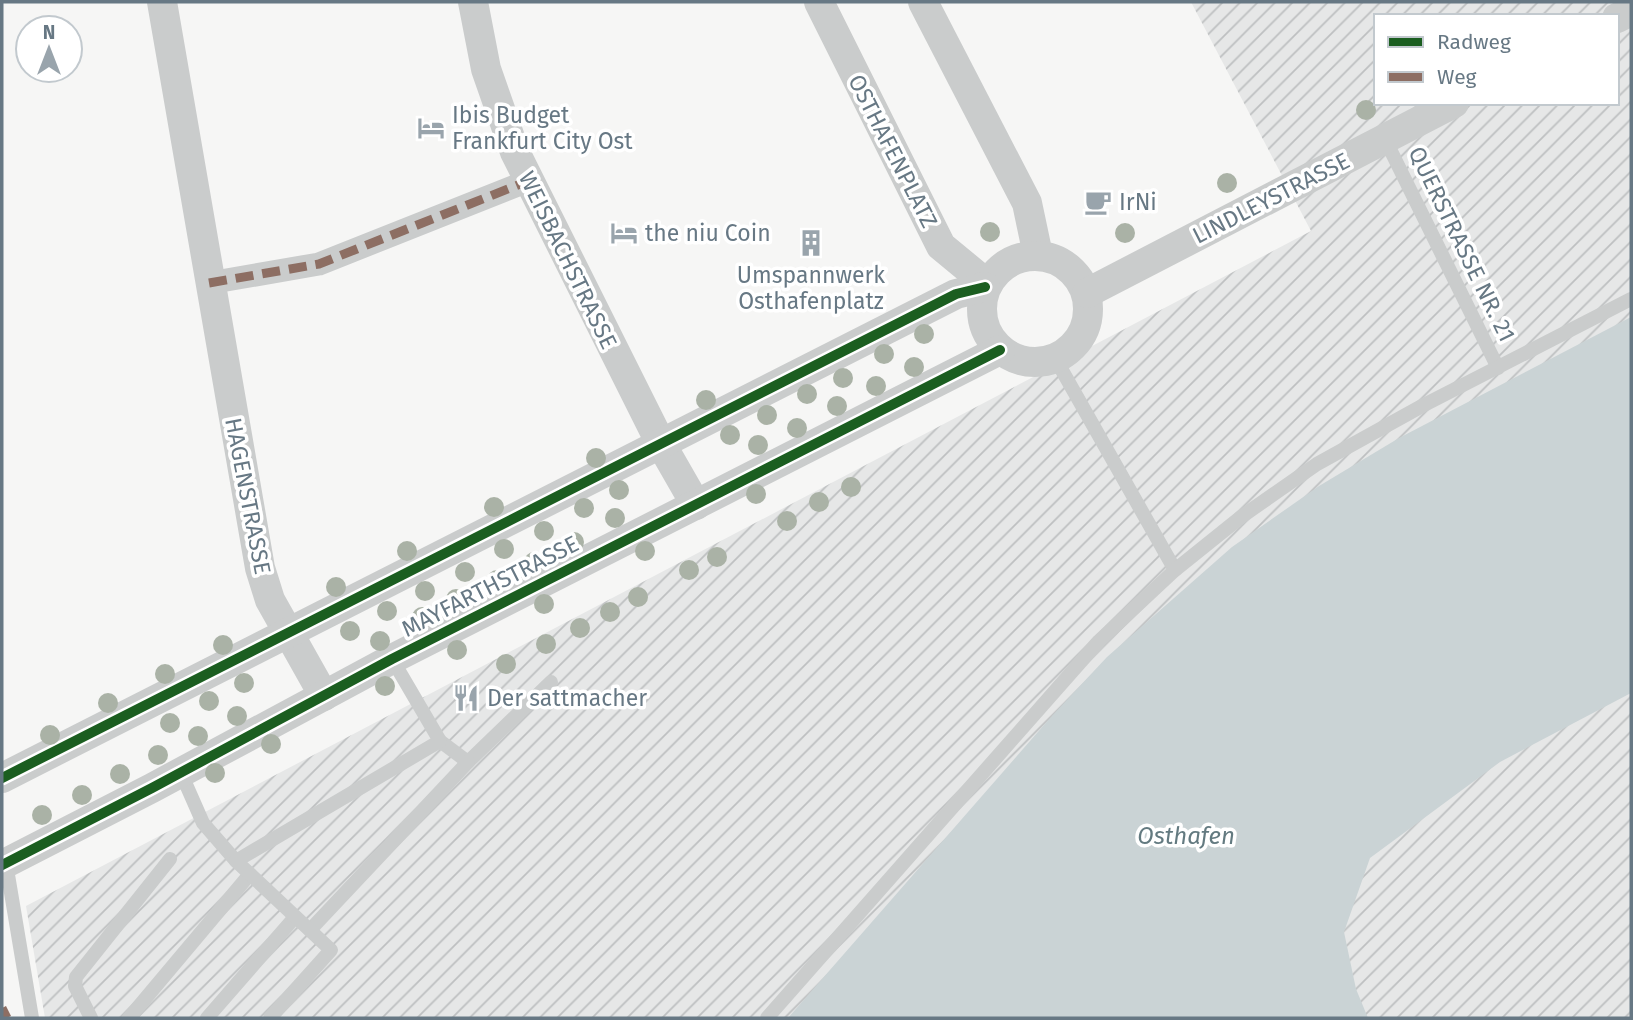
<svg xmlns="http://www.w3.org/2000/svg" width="1633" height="1020" viewBox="0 0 1633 1020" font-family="'Fira Sans',sans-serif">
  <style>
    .industrial { fill: url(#industrial-furrows); fill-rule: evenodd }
    .water { fill: #cad3d5 }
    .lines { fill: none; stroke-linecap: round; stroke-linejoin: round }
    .service { stroke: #cacccc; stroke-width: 14 }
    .pedestrian { stroke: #cacccc; stroke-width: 23 }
    .minor { stroke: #cacccc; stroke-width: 30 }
    .quiet { stroke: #8d6e63; stroke-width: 9; stroke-dasharray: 18 9; stroke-linecap: butt }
    .cycleway-casing { stroke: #fff; stroke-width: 15 }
    .cycleway { stroke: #1b5e20; stroke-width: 10 }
    .tree { fill: #aab2a6 }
    .labels { text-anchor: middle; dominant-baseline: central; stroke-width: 7; stroke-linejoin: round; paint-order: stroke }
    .poi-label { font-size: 23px; fill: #677884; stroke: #fff; text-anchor: start }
    .street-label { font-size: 23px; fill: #677884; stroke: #fff }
    .water-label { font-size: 24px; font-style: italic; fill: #637a80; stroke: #fff }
  </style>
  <defs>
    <pattern id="industrial-furrows" width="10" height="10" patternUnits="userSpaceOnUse" patternTransform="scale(1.75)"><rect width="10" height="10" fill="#e6e7e7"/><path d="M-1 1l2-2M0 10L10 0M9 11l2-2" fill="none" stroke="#bec0c1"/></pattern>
  </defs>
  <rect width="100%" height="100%" fill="#f6f6f5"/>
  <path class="industrial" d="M1191 2H1631V1018H45L26 906 1311 231ZM1376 16H1617V103H1376Z"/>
  <path class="water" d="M1631 317V693L1500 762 1370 858 1344 932 1356 989 1368 1018H788L1051 717 1107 657 1232 547 1319 486 1399 438Z"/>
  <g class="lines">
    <g class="service">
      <path d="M1385 139 1498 368"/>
      <path d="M1055 358 1175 570"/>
      <path d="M440 741 468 762 551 682"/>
      <path d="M181 773 203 823 236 861"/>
      <path d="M6 863 32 1018"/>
      <path d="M310 930 468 762"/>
      <path d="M91 1018 75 986 76 977 170 859"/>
      <path d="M129 1018 250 874"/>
      <path d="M207 1018 295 917"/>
      <path d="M270 1018 331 950 236 861 440 741 392 659"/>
      <path d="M767 1018 1099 641 1175 570 1241 517 1317 464 1422 406 1631 299"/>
    </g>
    <path class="pedestrian" d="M209 283 319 264 528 181"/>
    <g class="minor">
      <path d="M162 2 260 568 270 600 324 696"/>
      <path d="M473 2 486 69 515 152 661 444 696 505"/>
      <path d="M819 2 941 246 987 284"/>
      <path d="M923 2 1027 203 1038 255"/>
      <path d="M1617 18 1631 11"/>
      <circle cx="1035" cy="309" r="53"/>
      <path d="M1087 293 1454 103"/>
      <path d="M2 778 956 294 985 287"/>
      <path d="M2 865 152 788 392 659 1000 350"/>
    </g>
    <g class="quiet">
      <path d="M209 283 319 264 528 181"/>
      <path d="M2 1008 7 1018"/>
    </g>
    <defs>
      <g id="cycleway">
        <path d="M2 778 956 294 985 287"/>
        <path d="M2 865 152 788 392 659 1000 350"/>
      </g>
    </defs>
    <use href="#cycleway" class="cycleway-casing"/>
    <use href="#cycleway" class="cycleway"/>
  </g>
  <g class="tree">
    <circle cx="1366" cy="110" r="10"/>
    <circle cx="1227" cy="183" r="10"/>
    <circle cx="990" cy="232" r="10"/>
    <circle cx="1125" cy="233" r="10"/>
    <circle cx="924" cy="334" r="10"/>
    <circle cx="884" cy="354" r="10"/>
    <circle cx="914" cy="367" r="10"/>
    <circle cx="843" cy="378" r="10"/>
    <circle cx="876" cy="386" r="10"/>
    <circle cx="807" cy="394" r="10"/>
    <circle cx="706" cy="400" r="10"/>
    <circle cx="837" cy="406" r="10"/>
    <circle cx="767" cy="415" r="10"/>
    <circle cx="797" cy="428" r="10"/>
    <circle cx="730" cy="435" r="10"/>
    <circle cx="758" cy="445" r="10"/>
    <circle cx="596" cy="458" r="10"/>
    <circle cx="851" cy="487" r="10"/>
    <circle cx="619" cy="490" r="10"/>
    <circle cx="756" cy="494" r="10"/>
    <circle cx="819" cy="502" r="10"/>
    <circle cx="494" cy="507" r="10"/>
    <circle cx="584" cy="508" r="10"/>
    <circle cx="615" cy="518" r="10"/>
    <circle cx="787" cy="521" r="10"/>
    <circle cx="544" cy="531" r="10"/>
    <circle cx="574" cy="542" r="10"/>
    <circle cx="504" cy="549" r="10"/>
    <circle cx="407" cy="551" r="10"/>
    <circle cx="645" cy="551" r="10"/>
    <circle cx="717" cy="557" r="10"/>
    <circle cx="534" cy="562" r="10"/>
    <circle cx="689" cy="570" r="10"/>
    <circle cx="465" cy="572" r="10"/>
    <circle cx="497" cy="580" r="10"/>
    <circle cx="336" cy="587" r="10"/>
    <circle cx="425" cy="591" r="10"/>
    <circle cx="638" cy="597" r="10"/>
    <circle cx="456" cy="599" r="10"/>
    <circle cx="544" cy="604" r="10"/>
    <circle cx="387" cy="611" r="10"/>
    <circle cx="610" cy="612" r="10"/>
    <circle cx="422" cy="617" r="10"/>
    <circle cx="580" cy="628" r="10"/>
    <circle cx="350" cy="631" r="10"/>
    <circle cx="380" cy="641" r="10"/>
    <circle cx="546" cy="644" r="10"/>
    <circle cx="223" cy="645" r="10"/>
    <circle cx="457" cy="650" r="10"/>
    <circle cx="506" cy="664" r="10"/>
    <circle cx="165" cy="674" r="10"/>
    <circle cx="244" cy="683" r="10"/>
    <circle cx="385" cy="686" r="10"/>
    <circle cx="209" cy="701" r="10"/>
    <circle cx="108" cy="703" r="10"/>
    <circle cx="237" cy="716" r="10"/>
    <circle cx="170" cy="723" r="10"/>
    <circle cx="50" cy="735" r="10"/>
    <circle cx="198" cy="736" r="10"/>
    <circle cx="271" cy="744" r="10"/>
    <circle cx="158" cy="755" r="10"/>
    <circle cx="215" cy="773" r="10"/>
    <circle cx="120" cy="774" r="10"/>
    <circle cx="82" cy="795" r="10"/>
    <circle cx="42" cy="815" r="10"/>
  </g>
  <defs>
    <symbol id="hotel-bare" viewBox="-9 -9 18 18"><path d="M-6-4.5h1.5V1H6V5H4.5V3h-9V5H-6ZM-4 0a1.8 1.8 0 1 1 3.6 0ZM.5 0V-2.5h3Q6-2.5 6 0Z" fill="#99a4ac" stroke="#fff" stroke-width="2.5" paint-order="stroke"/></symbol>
    <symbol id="cafe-bare" viewBox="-9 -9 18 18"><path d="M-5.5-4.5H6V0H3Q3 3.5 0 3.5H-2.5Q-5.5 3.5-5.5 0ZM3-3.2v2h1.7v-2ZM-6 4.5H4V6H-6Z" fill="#99a4ac" stroke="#fff" stroke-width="2.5" paint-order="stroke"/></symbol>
    <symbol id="building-bare" viewBox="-9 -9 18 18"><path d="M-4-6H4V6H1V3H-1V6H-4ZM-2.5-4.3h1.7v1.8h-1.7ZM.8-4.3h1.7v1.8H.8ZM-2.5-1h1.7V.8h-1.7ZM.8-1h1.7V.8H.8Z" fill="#99a4ac" stroke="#fff" stroke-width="2.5" paint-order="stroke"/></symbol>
    <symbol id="restaurant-bare" viewBox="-9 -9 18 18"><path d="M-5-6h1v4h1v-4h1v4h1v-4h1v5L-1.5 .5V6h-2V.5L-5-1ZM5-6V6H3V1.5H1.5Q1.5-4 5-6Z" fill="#99a4ac" stroke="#fff" stroke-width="2.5" paint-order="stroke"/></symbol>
  </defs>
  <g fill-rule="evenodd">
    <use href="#hotel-bare" x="412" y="109" width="38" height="38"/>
    <use href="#cafe-bare" x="1079" y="183" width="38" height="38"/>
    <use href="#hotel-bare" x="605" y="214" width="38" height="38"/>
    <use href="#building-bare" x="792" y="224" width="38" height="38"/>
    <use href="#restaurant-bare" x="447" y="679" width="38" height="38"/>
  </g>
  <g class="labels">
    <g class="poi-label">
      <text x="452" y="115">Ibis Budget<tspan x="452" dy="26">Frankfurt City Ost</tspan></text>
      <text x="1119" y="202">IrNi</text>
      <text x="645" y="233">the niu Coin</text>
      <text x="811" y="275" text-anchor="middle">Umspannwerk<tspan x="811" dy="26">Osthafenplatz</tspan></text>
      <text x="487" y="698">Der sattmacher</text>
    </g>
    <g class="street-label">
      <text transform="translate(893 151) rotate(63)">OSTHAFENPLATZ</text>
      <text transform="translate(1271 198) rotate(-27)">LINDLEYSTRASSE</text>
      <text transform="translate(1462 244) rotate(64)">QUERSTRASSE NR. 21</text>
      <text transform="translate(568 260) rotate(64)">WEISBACHSTRASSE</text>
      <text transform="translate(248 496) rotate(79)">HAGENSTRASSE</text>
      <text transform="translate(490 586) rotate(-27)">MAYFARTHSTRASSE</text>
    </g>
    <g class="water-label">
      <text x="1186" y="836">Osthafen</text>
    </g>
  </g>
  <rect width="1633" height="1020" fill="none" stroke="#677884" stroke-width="7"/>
  <rect x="1374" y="14" width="245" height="91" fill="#ffffff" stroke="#c2c9ce" stroke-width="2"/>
  <rect x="1388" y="37" width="35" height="10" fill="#1b5e20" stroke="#c2c9ce" stroke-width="2"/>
  <text x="1437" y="49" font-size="21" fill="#677884">Radweg</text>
  <rect x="1388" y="72" width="35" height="10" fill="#8d6e63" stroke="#c2c9ce" stroke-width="2"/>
  <text x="1437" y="84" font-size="21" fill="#677884">Weg</text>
  <g transform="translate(49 49)"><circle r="33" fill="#ffffff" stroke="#c2c9ce" stroke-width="2"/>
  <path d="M0-5L12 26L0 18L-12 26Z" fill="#99a4ac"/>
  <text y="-10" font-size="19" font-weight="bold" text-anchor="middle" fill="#677884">N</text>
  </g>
</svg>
